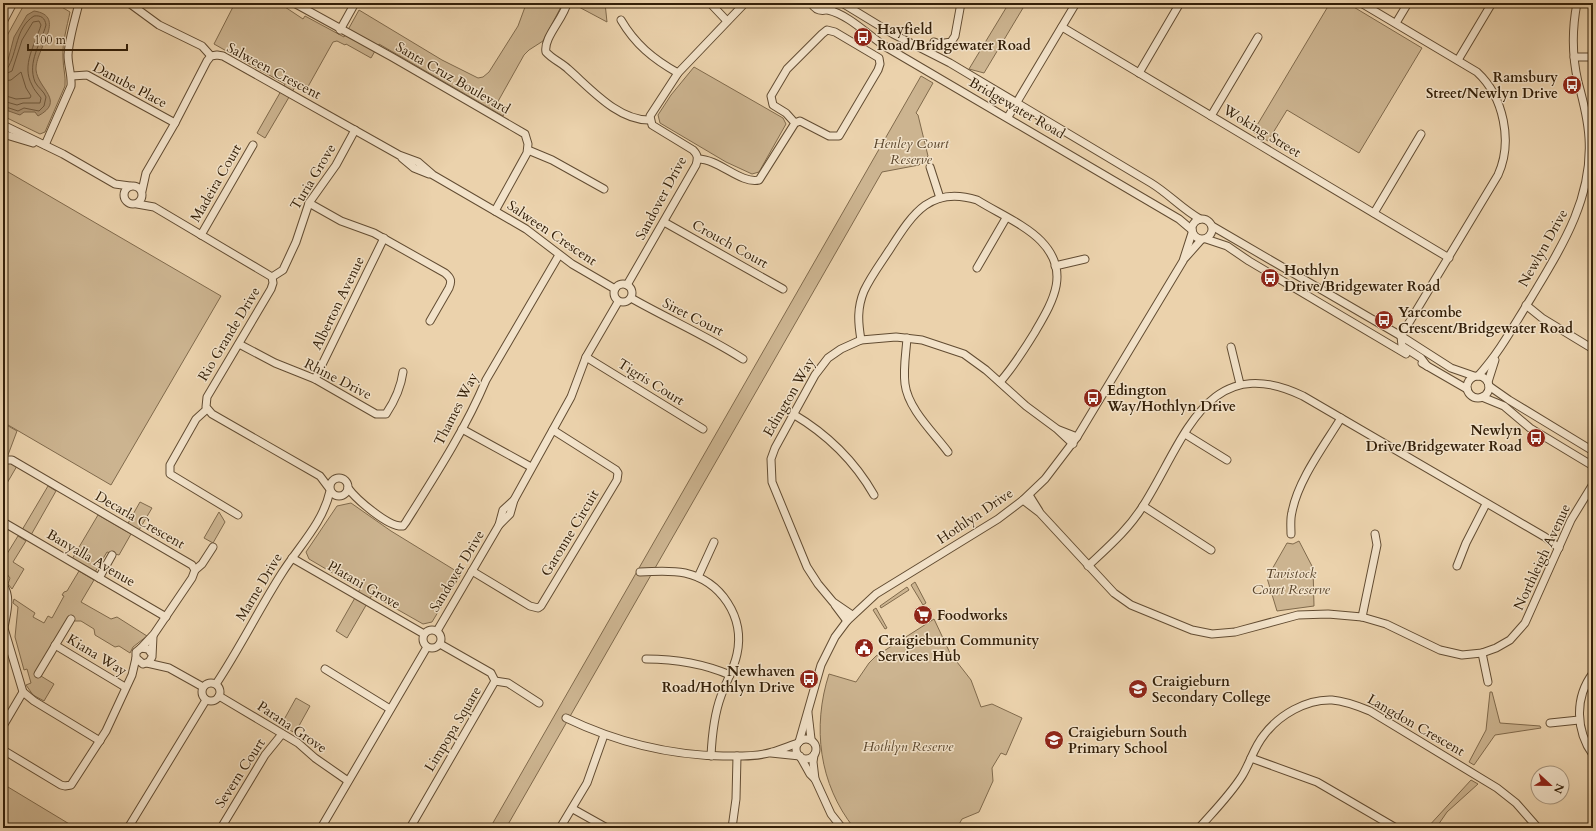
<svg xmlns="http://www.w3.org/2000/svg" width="1596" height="831" viewBox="0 0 1596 831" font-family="Cardo,serif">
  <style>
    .green { fill: #ccb490; stroke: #806a4c }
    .water { fill: #ad9575; stroke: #7d664a }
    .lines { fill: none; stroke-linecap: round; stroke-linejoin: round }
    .shore { stroke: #705a3f; stroke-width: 1 }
    .minor-casing { stroke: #624c32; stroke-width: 9 }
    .minor { stroke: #f2e2c9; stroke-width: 7 }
    .labels { text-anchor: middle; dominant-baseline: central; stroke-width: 3; stroke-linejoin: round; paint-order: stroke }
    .poi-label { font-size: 14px; font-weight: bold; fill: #342009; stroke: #f2e2c9; text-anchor: start }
    .street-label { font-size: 14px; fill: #342009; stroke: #f2e2c9 }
    .park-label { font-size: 14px; font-style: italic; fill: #5a452b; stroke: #f2e2c9 }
  </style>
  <rect width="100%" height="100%" fill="#ebd2ac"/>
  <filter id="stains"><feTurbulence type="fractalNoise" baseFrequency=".005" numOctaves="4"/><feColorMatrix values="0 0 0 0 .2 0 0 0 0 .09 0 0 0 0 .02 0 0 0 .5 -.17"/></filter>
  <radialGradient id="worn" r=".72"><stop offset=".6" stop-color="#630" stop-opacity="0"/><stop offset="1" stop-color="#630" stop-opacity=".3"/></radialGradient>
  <g class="green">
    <path d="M25 3H55L70 12C67 27 62 43 63 58 63 68 66 76 65 86L45 132 40 134 3 116V43Z"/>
    <path d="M235 3H279L303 19 305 16 344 37 359 10 442 60 478 78 483 77 489 72 518 26 525 7 530 3H563L543 41 529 50 524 55 496 105 506 111 503 116 379 44 371 58 346 44 345 45 337 41 333 42 305 92 295 87 265 138 257 133 285 84 214 44Z"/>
    <path d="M573 3H605L607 22 577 6Z"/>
    <path d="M1009 3H1026L984 73 969 69Z"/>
    <path d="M1330 3H1347L1422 48 1359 153 1287 110 1268 141 1253 132Z"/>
    <path d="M694 67 783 118 786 124 759 172 752 174 726 162 660 123 658 115 671 95Z"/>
    <path d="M921 76 933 83 916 113 918 115 928 156 919 165 882 172 506 828H490Z"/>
    <path d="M3 169 221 296 111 485 3 422Z"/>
    <path d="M3 423 17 431 8 455H3Z"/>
    <path d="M3 462H8L17 466 3 490Z"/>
    <path d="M48 486 56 491 31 535 22 530Z"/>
    <path d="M140 502 152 508 139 530 127 525Z"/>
    <path d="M351 503 391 531 461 574 432 622 423 624 372 595 347 638 336 631 360 589 309 559 306 552 337 506Z"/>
    <path d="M219 512 225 522 213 543 204 538Z"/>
    <path d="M98 515 131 534 119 555 107 552 95 572 72 559Z"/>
    <path d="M18 536 26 541 13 562 24 569 12 589 8 584 10 578 3 569V556L5 557Z"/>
    <path d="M1299 541 1313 568 1314 606 1277 611 1267 578 1287 543 1293 544Z"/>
    <path d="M79 571 94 580 81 602 111 619 117 617 147 636 133 647 130 653 119 646 115 647 95 635 94 629 81 621H75L68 617 36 673 54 684 44 701 33 695 26 685 31 683 27 669 24 670 15 637 18 607 13 603 14 599 35 613 33 617 44 623 48 616 52 618 64 596 62 595 64 592 67 591Z"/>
    <path d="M915 582 926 603 923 605 911 585Z"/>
    <path d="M907 587 909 590 881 608 880 606Z"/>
    <path d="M876 608 887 628 885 629 873 610Z"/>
    <path d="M934 619 950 653 971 680 981 707 992 704 1022 718 1006 755 1001 753 992 768 993 781 979 812 962 819 957 828H854C819 784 812 727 829 674L856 682 869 663 876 656Z"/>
    <path d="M1490 692H1492L1500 723 1540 726 1541 728 1495 735 1474 765 1469 762 1486 730Z"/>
    <path d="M296 698 310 706 295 733 281 725Z"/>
    <path d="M1471 780 1478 784 1447 812 1436 828H1427Z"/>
    <path d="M3 784 76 828H3Z"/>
  </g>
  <path class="water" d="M34 11C68 16 35 49 36 70 38 89 66 101 38 116L35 112H24L20 115 3 109V70L8 60 14 37 27 15Z"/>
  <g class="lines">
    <g class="shore">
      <path d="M3 70 7 69C18 52 15 28 34 16 41 15 45 18 46 25 41 43 27 62 35 82 38 88 44 91 46 97L44 106 39 111 24 108 18 111 3 106"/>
      <path d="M3 75 12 71 22 40 33 22 39 21 41 25C35 45 21 65 32 85 34 90 38 94 41 98L40 103H23L17 105 3 101"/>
      <path d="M3 81 11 80 21 72 26 88 31 96 30 98 16 99 3 95"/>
    </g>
    <defs>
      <g id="minor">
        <path d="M129 3 159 25 202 46 211 56"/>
        <path d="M294 3 392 57 525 134 528 144 527 153 495 211"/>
        <path d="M567 3C564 18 543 38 546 52 552 59 562 63 568 69 590 88 618 121 650 120"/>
        <path d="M710 3 727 21"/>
        <path d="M811 3C817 13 828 13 835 3"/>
        <path d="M842 3 893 34 950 63 1151 183C1169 194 1182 209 1200 219"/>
        <path d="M1361 3 1477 72C1504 97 1513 142 1498 175L1401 336 1402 346 1421 358 1427 366"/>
        <path d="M828 10C849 15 868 35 886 47L1179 219 1192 230"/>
        <path d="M621 20C635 44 653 59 678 73"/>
        <path d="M3 22 13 3"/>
        <path d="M1396 23 1408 3"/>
        <path d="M1062 27 1449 258"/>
        <path d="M340 30 355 3"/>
        <path d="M934 42 939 44 951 42 955 36 961 3"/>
        <path d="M1574 57H1593"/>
        <path d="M1458 60 1492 3"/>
        <path d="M1139 73 1180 3"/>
        <path d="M72 76 87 75 175 123"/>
        <path d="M1211 116 1258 37"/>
        <path d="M1008 117 1076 3"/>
        <path d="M3 125 63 154 115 184 130 186"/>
        <path d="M3 134 33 143"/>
        <path d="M45 145 71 86C72 75 68 66 68 55 69 38 75 20 79 3"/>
        <path d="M528 150 552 160 604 189"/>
        <path d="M402 158 414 168 429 174"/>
        <path d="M698 159C719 159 740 184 759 180L795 123 800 121 829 136H839L878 70 880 64 879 58 835 32 827 30 822 34 787 69 771 96 773 105 786 113 795 123"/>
        <path d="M930 167 940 198"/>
        <circle cx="133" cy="195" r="9"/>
        <path d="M142 191 146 173 175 123 207 61 211 56 217 55 223 56 399 155 418 162 433 175 526 229 572 264 615 289"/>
        <path d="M309 203 341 221 374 233 445 273C451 278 452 281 449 288L430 321"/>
        <path d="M137 204 154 207 272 277 273 283 271 289 207 397 206 407 212 414 320 476 329 488"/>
        <path d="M1374 213 1421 134"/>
        <circle cx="1202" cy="229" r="10"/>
        <path d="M664 222 783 289"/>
        <path d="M1212 226 1401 336 1451 368 1474 376"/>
        <path d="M201 235 253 145"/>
        <path d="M1206 239 1227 246 1249 261 1406 354"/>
        <path d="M1185 258 1201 240"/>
        <path d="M1055 266 1085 259"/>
        <path d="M977 268 1006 218"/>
        <path d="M272 277 283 270 296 242 309 203 336 165 355 130"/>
        <circle cx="623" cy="293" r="9"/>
        <path d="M627 285 696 165C698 158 698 155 693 150L652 125 650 116 678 73 745 3"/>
        <path d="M631 298C668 319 707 336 743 359"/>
        <path d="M1526 305 1542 318 1593 349"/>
        <path d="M907 338C906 353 903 369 905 384 908 409 934 433 948 452"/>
        <path d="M861 340C858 322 857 308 864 291 871 276 881 263 890 249 912 215 930 185 977 200 996 212 1026 225 1041 241 1071 272 1053 301 1035 332 1024 350 1014 366 1000 382"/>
        <path d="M239 344 275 363 315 379 376 414H386C394 402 401 387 403 372"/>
        <path d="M1231 347 1240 384"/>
        <path d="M586 357 703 429"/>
        <path d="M1422 363 1467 389"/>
        <circle cx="1478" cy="387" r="11"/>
        <path d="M1478 376C1500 352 1514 325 1531 298 1561 248 1593 199 1589 138 1588 119 1583 100 1578 82 1572 56 1572 29 1577 3"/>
        <path d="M315 379 384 238"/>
        <path d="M1488 382 1495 360"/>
        <path d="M1489 386 1509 400 1593 451"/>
        <path d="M1482 397 1504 406 1530 428 1593 466"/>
        <path d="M207 409 196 419 170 465V474L238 515"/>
        <path d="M793 414C827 434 854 460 874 495"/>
        <path d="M462 429 531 467"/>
        <path d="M1059 430 1077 437"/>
        <path d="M1185 434 1227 460"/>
        <path d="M3 460H12L192 565 195 570 192 578 154 634 141 648"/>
        <circle cx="339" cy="487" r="9"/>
        <path d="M348 488C356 499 389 528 403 526L406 522C435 476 465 430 486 380L559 255"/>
        <path d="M1029 495 1039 511"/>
        <path d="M1023 500 1040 513 1114 593 1131 605 1192 630 1212 634 1235 632 1298 615 1328 614 1362 617 1386 624 1440 650 1462 655 1482 653 1496 648 1510 640 1525 623 1571 520 1593 484"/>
        <path d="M1143 506 1211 550"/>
        <path d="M3 522 166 617"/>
        <path d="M499 525 510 514 514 500 571 397 586 357 618 302"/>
        <path d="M1291 534C1291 527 1290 519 1292 512 1298 480 1324 446 1341 418"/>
        <path d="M292 558 424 634"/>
        <path d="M1088 566C1108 547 1128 530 1143 506 1184 442 1206 349 1303 396L1545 537 1559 548"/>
        <path d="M1457 566 1466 543 1486 504"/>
        <path d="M195 570 202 564 213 547"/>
        <path d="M472 571 530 606 538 608 541 606 617 480 618 473 616 470 553 430"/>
        <path d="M640 572C655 571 671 570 685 573 721 581 745 617 737 654 734 669 726 682 721 696 714 715 712 735 711 756"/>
        <path d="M698 577 714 542"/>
        <path d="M99 578 112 555"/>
        <path d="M3 585C12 597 6 615 4 628"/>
        <path d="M835 605 847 621"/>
        <path d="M852 615 833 602 818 584 807 567 772 482 771 459 775 448 815 375 828 358 841 349 861 340 896 337 922 340 964 354 986 370 1026 406 1057 429 1073 444"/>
        <path d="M1362 617 1377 545 1375 534"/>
        <path d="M3 625 23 692 34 701 100 741"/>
        <circle cx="432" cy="639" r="9"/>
        <path d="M437 631 499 525 503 510 514 500"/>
        <path d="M55 645 125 687"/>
        <path d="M151 653 148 649 141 648 136 652V658L143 664 149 662 152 657 153 636"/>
        <path d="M1482 653 1488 682"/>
        <path d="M646 659C676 659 702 663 730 675"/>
        <path d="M147 663 169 668 203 687"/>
        <path d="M325 669 390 709"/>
        <path d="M1593 673C1574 698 1576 731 1593 755"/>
        <path d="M38 674 71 619"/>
        <path d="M495 681 508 683 539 703"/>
        <circle cx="211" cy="692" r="9"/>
        <path d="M216 684C240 648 259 609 282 573 299 546 323 523 330 491"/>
        <path d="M219 696 298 743 315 758 348 781"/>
        <path d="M808 713 811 739"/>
        <path d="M566 718C616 742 667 755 723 756 738 756 757 757 772 752 780 750 789 746 798 743"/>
        <path d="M1550 723 1579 720"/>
        <path d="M3 726 23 692"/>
        <circle cx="806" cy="749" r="10"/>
        <path d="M799 742 821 665 835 637 847 621 876 594 998 519 1023 500 1045 479 1077 437 1183 261 1192 233"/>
        <path d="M3 750 61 785 65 786 71 785 106 731 132 675 136 658"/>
        <path d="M771 753 800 756"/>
        <path d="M814 755 813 762 815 779"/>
        <path d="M801 758 810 774 815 779 831 814 842 828"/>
        <path d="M1251 758 1317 782 1396 828"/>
        <path d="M573 809 607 828"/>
        <path d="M128 828 206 700"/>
        <path d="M221 828 265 755 282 734"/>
        <path d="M321 828 427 647"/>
        <path d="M410 828 495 681 491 673 440 644"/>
        <path d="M560 828 587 783 604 735"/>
        <path d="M732 828 736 799 737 756"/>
        <path d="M1199 828C1214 811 1230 795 1242 776 1250 763 1254 747 1264 735 1279 715 1306 699 1332 700 1345 701 1358 706 1370 711L1497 788 1516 803 1538 828"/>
      </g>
    </defs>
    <use href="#minor" class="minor-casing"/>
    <use href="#minor" class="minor"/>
  </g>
  <defs>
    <symbol id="bus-disc" viewBox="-11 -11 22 22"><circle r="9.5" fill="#8f2418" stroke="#f2e2c9"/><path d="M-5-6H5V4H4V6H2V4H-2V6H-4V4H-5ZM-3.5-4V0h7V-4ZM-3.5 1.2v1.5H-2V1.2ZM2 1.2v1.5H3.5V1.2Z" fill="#fff"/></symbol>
    <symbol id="supermarket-disc" viewBox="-11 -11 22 22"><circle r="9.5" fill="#8f2418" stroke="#f2e2c9"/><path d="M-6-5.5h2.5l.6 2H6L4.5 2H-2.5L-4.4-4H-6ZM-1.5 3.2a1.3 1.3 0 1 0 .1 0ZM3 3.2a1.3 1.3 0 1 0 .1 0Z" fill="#fff"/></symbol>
    <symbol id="civic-disc" viewBox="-11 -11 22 22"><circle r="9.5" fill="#8f2418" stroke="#f2e2c9"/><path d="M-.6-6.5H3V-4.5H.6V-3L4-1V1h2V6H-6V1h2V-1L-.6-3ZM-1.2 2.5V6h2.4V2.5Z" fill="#fff"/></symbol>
    <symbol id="school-disc" viewBox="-11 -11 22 22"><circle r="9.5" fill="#8f2418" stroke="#f2e2c9"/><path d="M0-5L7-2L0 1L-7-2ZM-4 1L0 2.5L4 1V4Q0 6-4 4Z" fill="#fff"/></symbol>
  </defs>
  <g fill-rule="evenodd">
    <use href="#bus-disc" x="852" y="26" width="22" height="22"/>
    <use href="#bus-disc" x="1561" y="74" width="22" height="22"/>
    <use href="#bus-disc" x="1259" y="267" width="22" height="22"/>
    <use href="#bus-disc" x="1373" y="309" width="22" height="22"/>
    <use href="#bus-disc" x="1082" y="387" width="22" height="22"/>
    <use href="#bus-disc" x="1525" y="427" width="22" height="22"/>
    <use href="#supermarket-disc" x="912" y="604" width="22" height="22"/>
    <use href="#civic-disc" x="853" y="637" width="22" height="22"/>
    <use href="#bus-disc" x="798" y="668" width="22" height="22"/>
    <use href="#school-disc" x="1127" y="678" width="22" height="22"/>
    <use href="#school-disc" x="1043" y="729" width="22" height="22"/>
  </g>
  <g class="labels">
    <g class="poi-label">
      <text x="877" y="29">Hayfield<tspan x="877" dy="16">Road/Bridgewater Road</tspan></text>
      <text x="1558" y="77" text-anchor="end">Ramsbury<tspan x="1558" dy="16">Street/Newlyn Drive</tspan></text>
      <text x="1284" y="270">Hothlyn<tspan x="1284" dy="16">Drive/Bridgewater Road</tspan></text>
      <text x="1398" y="312">Yarcombe<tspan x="1398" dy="16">Crescent/Bridgewater Road</tspan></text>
      <text x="1107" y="390">Edington<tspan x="1107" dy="16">Way/Hothlyn Drive</tspan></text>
      <text x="1522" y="430" text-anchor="end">Newlyn<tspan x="1522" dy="16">Drive/Bridgewater Road</tspan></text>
      <text x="937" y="615">Foodworks</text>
      <text x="878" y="640">Craigieburn Community<tspan x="878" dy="16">Services Hub</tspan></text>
      <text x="795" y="671" text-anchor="end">Newhaven<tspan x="795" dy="16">Road/Hothlyn Drive</tspan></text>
      <text x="1152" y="681">Craigieburn<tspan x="1152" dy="16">Secondary College</tspan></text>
      <text x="1068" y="732">Craigieburn South<tspan x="1068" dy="16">Primary School</tspan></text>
    </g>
    <g class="street-label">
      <text transform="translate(274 71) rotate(28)">Salween Crescent</text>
      <text transform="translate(453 78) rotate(30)">Santa Cruz Boulevard</text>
      <text transform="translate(130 85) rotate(28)">Danube Place</text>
      <text transform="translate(1017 108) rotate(30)">Bridgewater Road</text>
      <text transform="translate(1262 131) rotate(31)">Woking Street</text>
      <text transform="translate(313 177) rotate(-59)">Turia Grove</text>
      <text transform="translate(216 183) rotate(-60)">Madeira Court</text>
      <text transform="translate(661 198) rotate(-62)">Sandover Drive</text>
      <text transform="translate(552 233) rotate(34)">Salween Crescent</text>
      <text transform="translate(730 244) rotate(29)">Crouch Court</text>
      <text transform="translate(1543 248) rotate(-61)">Newlyn Drive</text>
      <text transform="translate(338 303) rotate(-64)">Alberton Avenue</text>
      <text transform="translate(693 317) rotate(27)">Siret Court</text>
      <text transform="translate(229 334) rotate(-59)">Rio Grande Drive</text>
      <text transform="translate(338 379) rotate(27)">Rhine Drive</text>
      <text transform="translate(651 382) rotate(32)">Tigris Court</text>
      <text transform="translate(789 397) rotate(-60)">Edington Way</text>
      <text transform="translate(456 409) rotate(-63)">Thames Way</text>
      <text transform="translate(975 516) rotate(-34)">Hothlyn Drive</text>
      <text transform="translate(140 520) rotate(30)">Decarla Crescent</text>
      <text transform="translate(570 533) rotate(-59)">Garonne Circuit</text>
      <text transform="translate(1542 557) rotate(-65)">Northleigh Avenue</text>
      <text transform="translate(91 558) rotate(30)">Banyalla Avenue</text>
      <text transform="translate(457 571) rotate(-59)">Sandover Drive</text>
      <text transform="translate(364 585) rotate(30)">Platani Grove</text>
      <text transform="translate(259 587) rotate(-59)">Marne Drive</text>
      <text transform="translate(97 655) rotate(31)">Kiana Way</text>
      <text transform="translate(1416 725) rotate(30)">Langdon Crescent</text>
      <text transform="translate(292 727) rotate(34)">Parana Grove</text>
      <text transform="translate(453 729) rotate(-59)">Limpopa Square</text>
      <text transform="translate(240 773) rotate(-57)">Severn Court</text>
    </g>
    <g class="park-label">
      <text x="911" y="143">Henley Court<tspan x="911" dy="16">Reserve</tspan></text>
      <text x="1291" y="573">Tavistock<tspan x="1291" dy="16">Court Reserve</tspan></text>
      <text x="908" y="746">Hothlyn Reserve</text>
    </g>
  </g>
  <rect width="1596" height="831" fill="none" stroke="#ebd2ac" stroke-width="16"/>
  <rect x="4" y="4" width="1588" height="823" fill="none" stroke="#342009" stroke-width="2"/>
  <rect x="8" y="8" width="1580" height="815" fill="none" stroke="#342009"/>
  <g transform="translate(1550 785) rotate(112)"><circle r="19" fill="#f2e2c9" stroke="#a6947c"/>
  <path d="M0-3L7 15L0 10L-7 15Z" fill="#8f2418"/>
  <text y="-6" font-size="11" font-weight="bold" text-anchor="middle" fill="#342009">N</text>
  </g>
  <path d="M28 44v6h99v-6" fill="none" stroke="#342009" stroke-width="2"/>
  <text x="34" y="44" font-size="12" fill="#342009" stroke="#f2e2c9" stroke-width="3" paint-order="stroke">100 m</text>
  <rect width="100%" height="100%" filter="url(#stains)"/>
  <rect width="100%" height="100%" fill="url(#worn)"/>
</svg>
